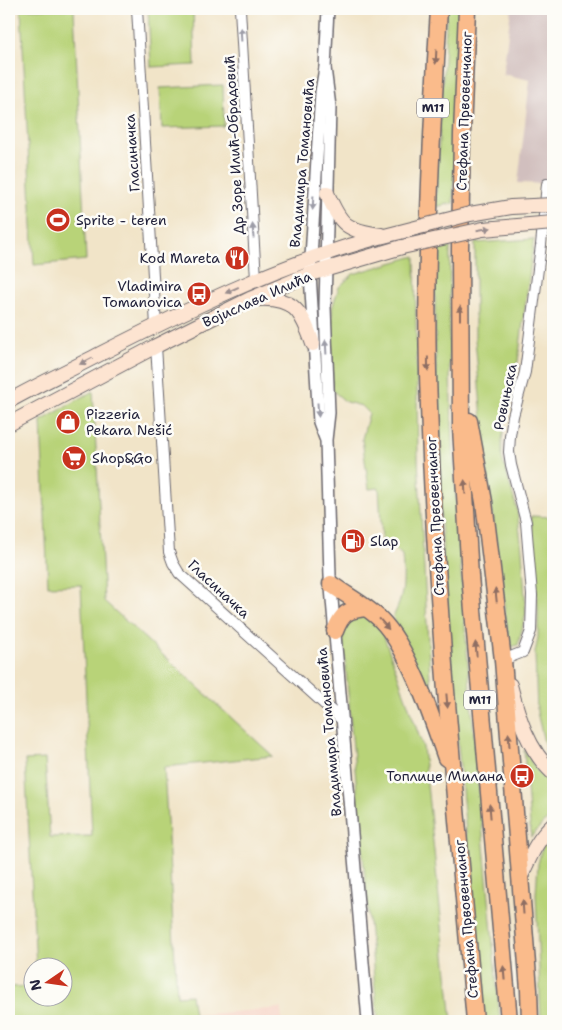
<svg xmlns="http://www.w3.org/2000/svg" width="562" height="1030" viewBox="0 0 562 1030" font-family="'Shantell Sans',sans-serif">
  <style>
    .built { fill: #f6d2c4 }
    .industrial { fill: #d1bfbe }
    .green { fill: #b8d378; stroke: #6d7a5a }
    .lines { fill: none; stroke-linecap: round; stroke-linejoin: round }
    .minor-casing { stroke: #6a666c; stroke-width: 12 }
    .tertiary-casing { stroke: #6a666c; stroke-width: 14 }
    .secondary-casing { stroke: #6a666c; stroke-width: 16 }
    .trunk-casing { stroke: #6a666c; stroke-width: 19 }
    .minor { stroke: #fff; stroke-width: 10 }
    .tertiary { stroke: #fff; stroke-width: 11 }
    .secondary { stroke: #fde4d1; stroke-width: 14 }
    .trunk { stroke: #fabb8b; stroke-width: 16 }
    .secondary-bridge-casing { stroke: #6a666c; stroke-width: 16; stroke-linecap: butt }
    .secondary-bridge { stroke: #fde4d1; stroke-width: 14 }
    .oneway { fill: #9c9ca7 }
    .oneway2 { fill: #8e6e63 }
    .oneway3 { fill: #9a8d8e }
    .labels { text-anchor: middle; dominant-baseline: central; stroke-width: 5; stroke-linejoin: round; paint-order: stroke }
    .shield { fill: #fdfcf7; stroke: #646373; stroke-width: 1 }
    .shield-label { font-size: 12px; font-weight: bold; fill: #22223b }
    .street-label { font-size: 14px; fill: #22223b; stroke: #fdfcf7 }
    .poi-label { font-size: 14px; fill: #22223b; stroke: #fdfcf7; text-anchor: start }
  </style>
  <rect width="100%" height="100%" fill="#fdfcf7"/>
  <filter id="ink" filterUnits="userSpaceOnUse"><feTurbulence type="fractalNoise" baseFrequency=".02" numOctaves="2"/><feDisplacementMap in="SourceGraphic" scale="10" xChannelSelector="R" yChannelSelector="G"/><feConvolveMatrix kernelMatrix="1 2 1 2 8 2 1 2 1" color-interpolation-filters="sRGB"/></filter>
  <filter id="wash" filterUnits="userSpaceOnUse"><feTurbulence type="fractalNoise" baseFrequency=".0096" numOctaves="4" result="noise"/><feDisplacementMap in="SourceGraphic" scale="20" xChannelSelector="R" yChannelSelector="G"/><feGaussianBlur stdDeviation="1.12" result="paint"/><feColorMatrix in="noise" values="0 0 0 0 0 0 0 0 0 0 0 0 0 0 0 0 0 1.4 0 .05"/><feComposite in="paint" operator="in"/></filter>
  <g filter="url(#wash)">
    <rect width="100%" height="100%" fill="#f1e4c8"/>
    <path class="built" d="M281 1008 282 1021H195L194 1015Z"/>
    <path class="industrial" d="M511 9H553V184L518 183 530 80 503 74Z"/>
    <g class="green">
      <path d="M21 9H74L86 260 34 265Z"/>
      <path d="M148 9H193L195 65 151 67Z"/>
      <path d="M447 9H461L453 203 435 207Z"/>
      <path d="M223 85 224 126 162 128 160 88Z"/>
      <path d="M534 239 518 361 507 411 502 440V458L517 509 522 550 526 613 518 645 511 647 509 643 485 453 475 339V243Z"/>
      <path d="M450 247C450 290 448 333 450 376 458 591 481 806 500 1021H484C468 860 453 699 442 538 436 442 435 346 435 250Z"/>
      <path d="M415 256 418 459 431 697 393 617C405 594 404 580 402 555L393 547 382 541 379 488 369 489 362 439 369 413 362 406 346 402 332 390V308L339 287 353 274Z"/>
      <path d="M93 391 104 601 273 756 164 767 177 996 191 995 195 1021H9V987L32 986V998H62V968L36 967 25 760 45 759 50 837 92 836 81 585 48 586 41 421Z"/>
      <path d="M531 516 553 517V759L546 751 537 712 535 653 538 637V609Z"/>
      <path d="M365 615 381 628 423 747 452 1021H378L342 627 348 617Z"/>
      <path d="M524 750 536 769 553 787V815L543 823 531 837Z"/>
      <path d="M553 834V1021H541L536 894 538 864 541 852 544 844Z"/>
    </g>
  </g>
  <g filter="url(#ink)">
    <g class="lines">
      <defs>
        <g id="minor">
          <path d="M137 9 156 326"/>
          <path d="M240 9 256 279"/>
          <path d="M156 346 169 552 173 563 179 573 343 721"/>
          <path d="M503 660 523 652 531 631 532 595 526 522 511 465 509 452 510 436 513 416 525 372 541 245 547 184"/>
        </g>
        <g id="tertiary">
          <path d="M325 68 330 107 325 307 329 413 326 440 330 576 368 1021"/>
          <path d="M325 438 319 422 310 274 321 92 325 68 328 9"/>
        </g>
        <g id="secondary">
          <path d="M327 193C341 226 346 230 381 235"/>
          <path d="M258 299C294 297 302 312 313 344"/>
          <path d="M9 401C39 384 70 370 100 354 196 305 294 257 400 232"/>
          <path d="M9 424 156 346 250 299 310 274 402 247"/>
          <path d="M510 685C518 716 528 750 553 773"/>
          <path d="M521 876C530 857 537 839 553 825"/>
        </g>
        <g id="trunk">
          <path d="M439 9C431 141 424 274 429 406 436 612 457 816 475 1021"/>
          <path d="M467 9 462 134 460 249 461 428 470 576 509 1021"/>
          <path d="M469 421 484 502 503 660 529 990 530 1021"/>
          <path d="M331 584C347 596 367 606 381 620 409 648 433 721 446 758"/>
          <path d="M335 631C342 613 347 610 366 608"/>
        </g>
      </defs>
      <use href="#minor" class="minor-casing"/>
      <use href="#tertiary" class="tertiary-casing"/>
      <use href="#secondary" class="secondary-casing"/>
      <use href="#trunk" class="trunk-casing"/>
      <use href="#minor" class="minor"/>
      <use href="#tertiary" class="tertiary"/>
      <use href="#secondary" class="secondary"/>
      <use href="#trunk" class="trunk"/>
      <defs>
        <g id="secondary-bridge">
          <path d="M400 232 470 214 511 207 553 205"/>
          <path d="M402 247 483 229 553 223"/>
        </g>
      </defs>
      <use href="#secondary-bridge" class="secondary-bridge-casing"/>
      <use href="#secondary-bridge" class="secondary-bridge"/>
    </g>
    <defs><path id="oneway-solid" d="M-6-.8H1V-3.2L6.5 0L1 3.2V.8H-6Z" transform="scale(1.25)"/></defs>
    <g class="oneway">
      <use href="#oneway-solid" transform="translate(241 34) rotate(-93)"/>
      <use href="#oneway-solid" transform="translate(313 203) rotate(93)"/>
      <use href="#oneway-solid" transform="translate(253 231) rotate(-94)"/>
      <use href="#oneway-solid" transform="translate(326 347) rotate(-93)"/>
      <use href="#oneway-solid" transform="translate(318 410) rotate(86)"/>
    </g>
    <g class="oneway2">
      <use href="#oneway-solid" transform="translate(436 57) rotate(93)"/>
      <use href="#oneway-solid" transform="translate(460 313) rotate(-90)"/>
      <use href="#oneway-solid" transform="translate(428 364) rotate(89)"/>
      <use href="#oneway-solid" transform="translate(465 487) rotate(-93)"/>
      <use href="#oneway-solid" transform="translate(496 595) rotate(-96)"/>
      <use href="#oneway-solid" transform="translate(384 624) rotate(49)"/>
      <use href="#oneway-solid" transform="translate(476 649) rotate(-95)"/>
      <use href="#oneway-solid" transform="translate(447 701) rotate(85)"/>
      <use href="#oneway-solid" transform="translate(509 740) rotate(-94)"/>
      <use href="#oneway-solid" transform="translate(490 811) rotate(-95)"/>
      <use href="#oneway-solid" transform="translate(523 907) rotate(-94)"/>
      <use href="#oneway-solid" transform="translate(504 973) rotate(-95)"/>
    </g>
    <g class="oneway3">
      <use href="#oneway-solid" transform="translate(484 229) rotate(-9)"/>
      <use href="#oneway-solid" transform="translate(232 290) rotate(155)"/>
      <use href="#oneway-solid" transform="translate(86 361) rotate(153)"/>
    </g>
  </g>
  <defs>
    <symbol id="stadium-disc" viewBox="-11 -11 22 22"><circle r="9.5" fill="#c8321e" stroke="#fdfcf7"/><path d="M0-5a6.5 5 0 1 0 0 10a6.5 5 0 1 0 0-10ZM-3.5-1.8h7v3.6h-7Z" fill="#fff"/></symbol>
    <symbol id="restaurant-disc" viewBox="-11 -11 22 22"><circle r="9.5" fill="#c8321e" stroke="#fdfcf7"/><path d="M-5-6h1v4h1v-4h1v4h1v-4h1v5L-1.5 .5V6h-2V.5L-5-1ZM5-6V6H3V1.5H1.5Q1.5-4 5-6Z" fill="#fff"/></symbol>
    <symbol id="bus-disc" viewBox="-11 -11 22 22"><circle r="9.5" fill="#c8321e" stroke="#fdfcf7"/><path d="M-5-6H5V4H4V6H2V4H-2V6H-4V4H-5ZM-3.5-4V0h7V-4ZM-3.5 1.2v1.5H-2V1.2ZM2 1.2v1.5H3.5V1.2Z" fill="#fff"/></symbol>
    <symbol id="shop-disc" viewBox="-11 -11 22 22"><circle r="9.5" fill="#c8321e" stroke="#fdfcf7"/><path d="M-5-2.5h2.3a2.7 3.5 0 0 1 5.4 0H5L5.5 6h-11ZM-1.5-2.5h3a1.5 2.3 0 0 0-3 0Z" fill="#fff"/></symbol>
    <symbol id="supermarket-disc" viewBox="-11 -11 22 22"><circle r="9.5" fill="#c8321e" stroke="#fdfcf7"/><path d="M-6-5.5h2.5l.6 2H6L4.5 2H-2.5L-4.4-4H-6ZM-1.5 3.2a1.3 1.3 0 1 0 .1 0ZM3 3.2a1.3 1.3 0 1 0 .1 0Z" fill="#fff"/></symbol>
    <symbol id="fuel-disc" viewBox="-11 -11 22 22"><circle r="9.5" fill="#c8321e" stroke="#fdfcf7"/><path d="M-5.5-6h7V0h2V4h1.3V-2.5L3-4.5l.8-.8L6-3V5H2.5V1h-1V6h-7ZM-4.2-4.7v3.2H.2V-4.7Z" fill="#fff"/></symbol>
  </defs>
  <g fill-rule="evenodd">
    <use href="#stadium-disc" x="44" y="206" width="28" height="28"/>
    <use href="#restaurant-disc" x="223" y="244" width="28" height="28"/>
    <use href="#bus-disc" x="185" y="280" width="28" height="28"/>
    <use href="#shop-disc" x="54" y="408" width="28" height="28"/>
    <use href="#supermarket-disc" x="60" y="444" width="28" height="28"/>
    <use href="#fuel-disc" x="339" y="527" width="28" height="28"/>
    <use href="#bus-disc" x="508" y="762" width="28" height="28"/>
  </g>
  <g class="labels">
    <g class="shield">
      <rect x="417" y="98.5" width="32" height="19" rx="4"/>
      <rect x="464" y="690.5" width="32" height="19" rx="4"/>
    </g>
    <g class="shield-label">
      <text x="433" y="108">M11</text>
      <text x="480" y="700">M11</text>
    </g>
    <g class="street-label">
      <text transform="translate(464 111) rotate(-88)">Стефана Првовенчаног</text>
      <text transform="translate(234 145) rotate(-93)">Др Зоре Илић-Обрадовић</text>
      <text transform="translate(132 153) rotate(-94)">Гласиначка</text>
      <text transform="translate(302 163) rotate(-85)">Владимира Томановића</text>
      <text transform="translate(257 299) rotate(-24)">Војислава Илића</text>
      <text transform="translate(505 397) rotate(-78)">Ровињска</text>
      <text transform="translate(435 516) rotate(-93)">Стефана Првовенчаног</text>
      <text transform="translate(219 589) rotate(43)">Гласиначка</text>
      <text transform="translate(329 732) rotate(-95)">Владимира Томановића</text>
      <text transform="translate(466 919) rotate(-95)">Стефана Првовенчаног</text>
    </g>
    <g class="poi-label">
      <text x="76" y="220">Sprite - teren</text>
      <text x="220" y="258" text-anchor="end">Kod Mareta</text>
      <text x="182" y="286" text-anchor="end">Vladimira<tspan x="182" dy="16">Tomanovica</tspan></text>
      <text x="86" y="414">Pizzeria<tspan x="86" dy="16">Pekara Nešić</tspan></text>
      <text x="92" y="458">Shop&amp;Go</text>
      <text x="370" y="541">Slap</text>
      <text x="504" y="776" text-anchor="end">Топлице Милана</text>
    </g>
  </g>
  <rect width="562" height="1030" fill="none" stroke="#fdfcf7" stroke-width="30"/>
  <g transform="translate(48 982) rotate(257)"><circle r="24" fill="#fdfcf7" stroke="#a5a5ac"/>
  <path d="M0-4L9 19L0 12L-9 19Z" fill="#c8321e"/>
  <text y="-8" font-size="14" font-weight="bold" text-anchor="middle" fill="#22223b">N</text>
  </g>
</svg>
